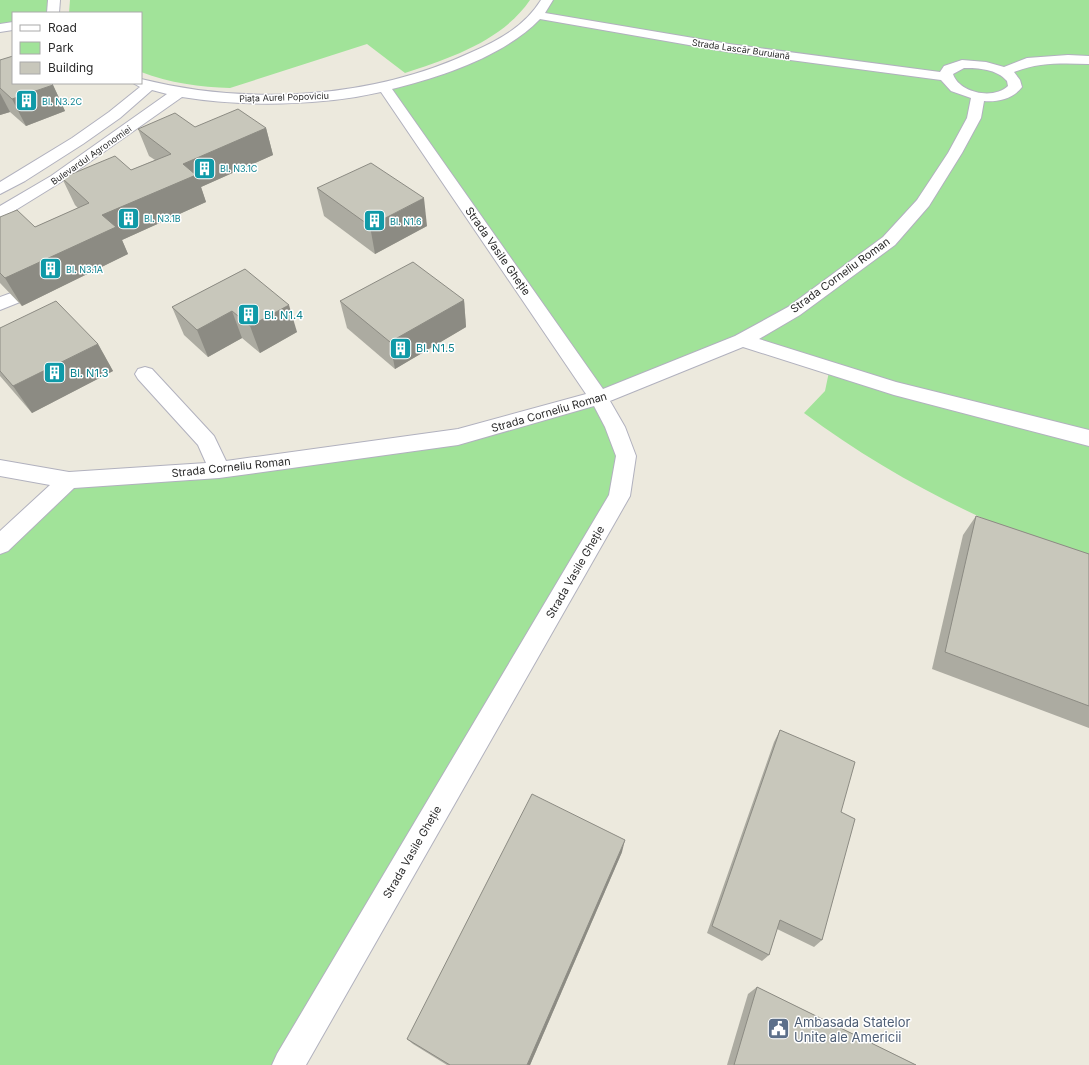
<svg xmlns="http://www.w3.org/2000/svg" width="1089" height="1065" viewBox="0 0 1089 1065" font-family="Inter,sans-serif">
  <style>
    .green { fill: #a1e399 }
    .lines { fill: none; stroke-linecap: round; stroke-linejoin: round }
    .minor-casing { stroke: #b1b1be; stroke-width: 2 }
    .minor { fill: #fff; fill-rule: evenodd }
    .wall { fill: #acaba1 }
    .shaded-wall { fill: #8c8b83 }
    .building { fill: #c8c7bb; stroke: #8c8b83 }
    .labels { text-anchor: middle; dominant-baseline: central; stroke-width: 3; stroke-linejoin: round; paint-order: stroke }
    .far-street-label { font-size: 9px; fill: #2b2b2b; stroke: #fff }
    .far-culture-label { font-size: 9px; fill: #0d838f; stroke: #fff; text-anchor: start }
    .street-label { font-size: 11px; fill: #2b2b2b; stroke: #fff }
    .culture-label { font-size: 11px; fill: #0d838f; stroke: #fff; text-anchor: start }
    .near-service-label { font-size: 13px; fill: #4e5e75; stroke: #fff; text-anchor: start }
  </style>
  <rect width="100%" height="100%" fill="#ece9dd"/>
  <g class="green">
    <path d="M0 0H54L53 13H13V26L0 28Z"/>
    <path d="M70 0H530C502 41 450 58 405 73L367 44 230 88C201 87 169 83 141 72V13H69Z"/>
    <path d="M547 0H1089V561C988 526 890 477 804 413L825 391 830 367 742 340 600 398 615 427 619 496 288 1065H0V545L69 480 346 454 599 398 385 88 508 39Z"/>
  </g>
  <g class="lines">
    <defs>
      <g id="minor">
        <path d="M48 0H60L59 13H47Z"/>
        <path d="M541 0H553L545 13 729 44 940 72 944 66 962 60 986 62 1004 67 1027 58 1068 55 1089 56V64C1064 63 1038 62 1014 72L1020 80 1022 87C1013 99 998 102 984 101L981 118 962 153 929 206 895 245 800 315 759 339 896 382 1089 430V446L894 395 743 347 610 401 625 427 636 456 630 496 306 1065H272L277 1054 609 495 616 456 605 427 594 406 458 445 219 478 74 488 8 551 0 554V531L50 485 0 476V460L69 472 206 463 198 445 138 379 135 374 138 369 145 367 152 369 214 436 226 461 458 429 586 394 381 92C320 106 243 107 182 97L61 182 6 216 0 218V206L51 176 167 94 152 90 120 118 83 144 25 181 0 194V182L72 138 109 112 140 87 133 83H141V79C249 106 371 99 472 52 499 40 525 26 541 0ZM540 19 729 52 941 80 951 91 971 98 967 118 948 153 917 200 883 237 788 307 735 336 603 389 392 89C442 77 504 56 540 19ZM964 68C978 68 997 69 1007 81L1008 86C994 100 959 93 953 74Z"/>
        <path d="M13 22V30L0 32V24Z"/>
        <path d="M14 292 20 294 23 298 20 302 0 310V297Z"/>
      </g>
    </defs>
    <use href="#minor" class="minor-casing"/>
    <use href="#minor" class="minor"/>
  </g>
  <g class="wall">
    <path d="M0 60 53 85 65 111 26 126 10 112 0 115Z"/>
    <path d="M195 127 266 128 273 155 201 187 206 202 122 240 128 254 22 306 0 283V217L35 227 78 208 75 205 62 178 131 170 155 160 149 156 138 129Z"/>
    <path d="M317 188 427 226 375 254 324 216Z"/>
    <path d="M245 269 297 332 260 353 242 338 208 357 184 335 172 307Z"/>
    <path d="M464 300 466 327 395 369 347 328 340 301Z"/>
    <path d="M0 328 98 344 113 371 32 413 0 376Z"/>
    <path d="M976 516 1089 554V728L932 669 963 535Z"/>
    <path d="M780 730 841 812 822 940 814 947 777 929 769 955 762 961 707 933 774 742Z"/>
    <path d="M622 852 530 1065H447L413 1044 407 1039Z"/>
    <path d="M757 987 916 1065H727L748 994Z"/>
  </g>
  <g class="shaded-wall">
    <path d="M53 85 65 111 26 126 12 99Z"/>
    <path d="M0 93 10 112 0 115Z"/>
    <path d="M266 128 273 155 201 187 206 202 122 240 128 254 22 306 5 278 102 215 183 164Z"/>
    <path d="M424 198 427 226 375 254 370 226Z"/>
    <path d="M464 300 466 327 395 369 390 342Z"/>
    <path d="M289 305 297 332 260 353 250 326Z"/>
    <path d="M232 311 242 338 208 357 197 330Z"/>
    <path d="M98 344 113 371 32 413 13 386Z"/>
    <path d="M625 840 622 852 530 1065H527Z"/>
  </g>
  <g class="building">
    <path d="M13 56V83H51L53 85 12 99 0 88V60Z"/>
    <path d="M238 109 266 128 183 164 196 175 102 215 116 227 5 278 0 273V217L17 210 35 227 89 203 62 178 115 156 131 170 171 154 138 129 175 113 195 127Z"/>
    <path d="M371 163 424 198 370 226 317 188Z"/>
    <path d="M413 262 464 300 390 342 340 301Z"/>
    <path d="M245 269 289 305 250 326 232 311 197 330 172 307Z"/>
    <path d="M56 301 98 344 13 386 0 371V328Z"/>
    <path d="M976 516 1089 554V706L945 652Z"/>
    <path d="M780 730 855 762 841 812 855 819 822 940 780 920 769 955 712 926Z"/>
    <path d="M532 794 625 840 527 1065H450L407 1039Z"/>
    <path d="M757 987 916 1065H734Z"/>
  </g>
  <defs>
    <symbol id="building-square" viewBox="-11 -11 22 22"><rect x="-9" y="-9" width="18" height="18" rx="4" fill="#0f9aa8" stroke="#fff"/><path d="M-4-6H4V6H1V3H-1V6H-4ZM-2.5-4.3h1.7v1.8h-1.7ZM.8-4.3h1.7v1.8H.8ZM-2.5-1h1.7V.8h-1.7ZM.8-1h1.7V.8H.8Z" fill="#fff"/></symbol>
    <symbol id="civic-square" viewBox="-11 -11 22 22"><rect x="-9" y="-9" width="18" height="18" rx="4" fill="#5c6f8a" stroke="#fff"/><path d="M-.6-6.5H3V-4.5H.6V-3L4-1V1h2V6H-6V1h2V-1L-.6-3ZM-1.2 2.5V6h2.4V2.5Z" fill="#fff"/></symbol>
  </defs>
  <g fill-rule="evenodd">
    <use href="#building-square" x="14" y="88" width="25" height="25"/>
    <use href="#building-square" x="192" y="156" width="25" height="25"/>
    <use href="#building-square" x="116" y="206" width="25" height="25"/>
    <use href="#building-square" x="362" y="208" width="25" height="25"/>
    <use href="#building-square" x="38" y="256" width="25" height="25"/>
    <use href="#building-square" x="236" y="302" width="25" height="25"/>
    <use href="#building-square" x="388" y="336" width="25" height="25"/>
    <use href="#building-square" x="42" y="360" width="25" height="25"/>
    <use href="#civic-square" x="766" y="1016" width="25" height="25"/>
  </g>
  <g class="labels">
    <g class="far-street-label">
      <text transform="translate(741 49) rotate(8)">Strada Lascăr Buruiană</text>
      <text transform="translate(284 97) rotate(-2)">Piața Aurel Popoviciu</text>
      <text transform="translate(91 155) rotate(-35)">Bulevardul Agronomiei</text>
    </g>
    <g class="far-culture-label">
      <text x="42" y="101">Bl. N3.2C</text>
      <text x="220" y="168">Bl. N3.1C</text>
      <text x="144" y="218">Bl. N3.1B</text>
      <text x="390" y="221">Bl. N1.6</text>
      <text x="66" y="269">Bl. N3.1A</text>
    </g>
    <g class="street-label">
      <text transform="translate(498 251) rotate(55)">Strada Vasile Gheție</text>
      <text transform="translate(840 275) rotate(-36)">Strada Corneliu Roman</text>
      <text transform="translate(549 412) rotate(-16)">Strada Corneliu Roman</text>
      <text transform="translate(231 467) rotate(-6)">Strada Corneliu Roman</text>
      <text transform="translate(575 572) rotate(-60)">Strada Vasile Gheție</text>
      <text transform="translate(412 852) rotate(-60)">Strada Vasile Gheție</text>
    </g>
    <g class="culture-label">
      <text x="264" y="315">Bl. N1.4</text>
      <text x="416" y="348">Bl. N1.5</text>
      <text x="70" y="373">Bl. N1.3</text>
    </g>
    <g class="near-service-label">
      <text x="794" y="1022">Ambasada Statelor<tspan x="794" dy="15">Unite ale Americii</tspan></text>
    </g>
  </g>
  <rect x="12" y="12" width="130" height="72" fill="#ffffff" stroke="#aaaaaa"/>
  <rect x="20" y="25" width="20" height="6" fill="#ffffff" stroke="#aaaaaa"/>
  <text x="48" y="32" font-size="12" fill="#2b2b2b">Road</text>
  <rect x="20" y="42" width="20" height="12" fill="#a1e399" stroke="#aaaaaa"/>
  <text x="48" y="52" font-size="12" fill="#2b2b2b">Park</text>
  <rect x="20" y="62" width="20" height="12" fill="#c8c7bb" stroke="#aaaaaa"/>
  <text x="48" y="72" font-size="12" fill="#2b2b2b">Building</text>
</svg>
